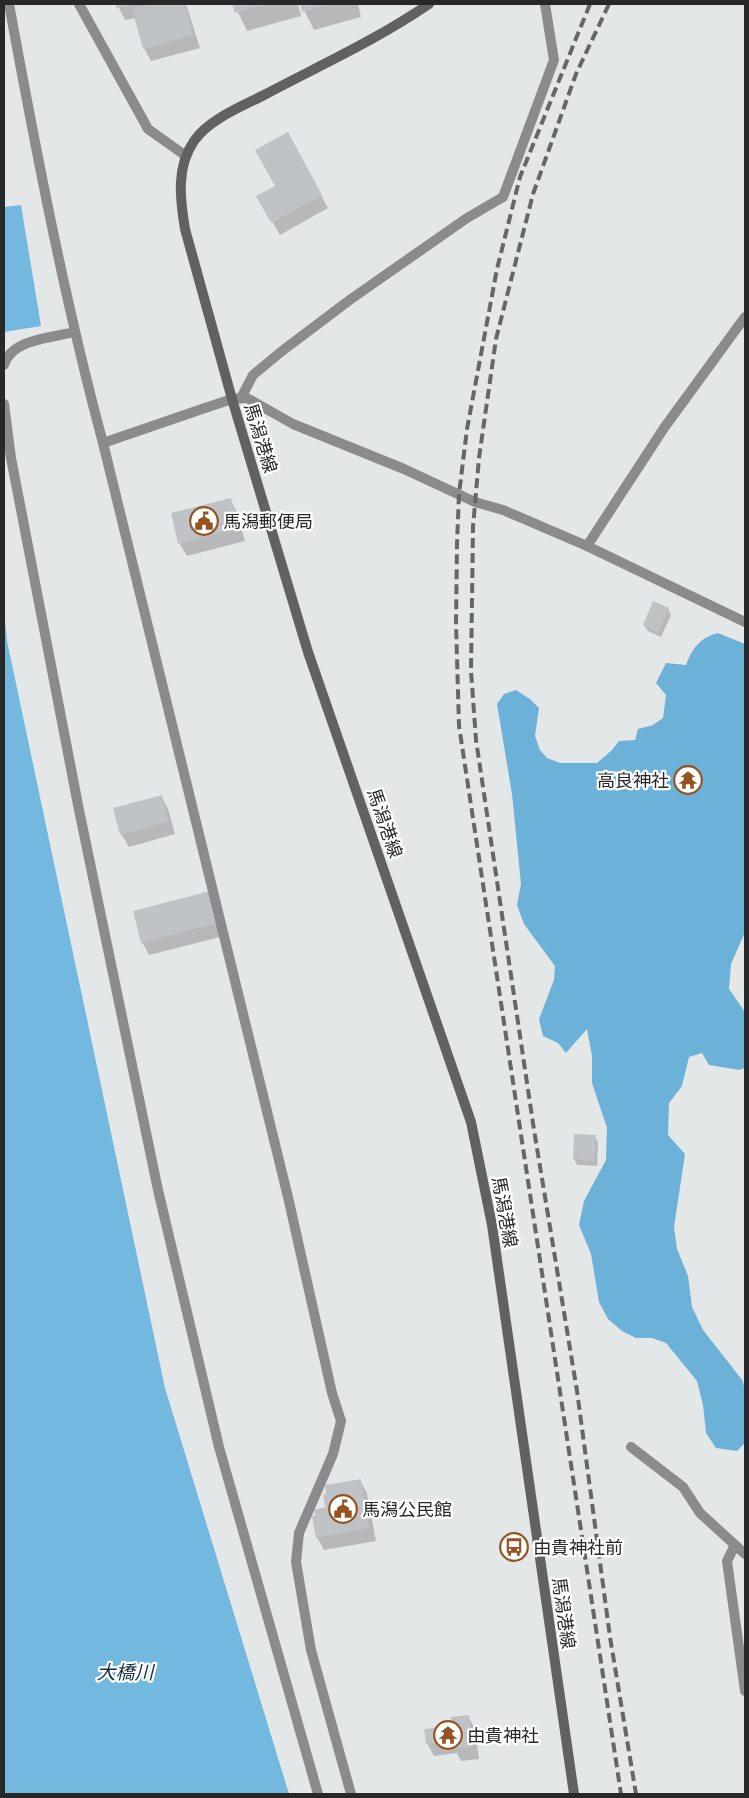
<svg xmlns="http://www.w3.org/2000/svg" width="749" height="1798" viewBox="0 0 749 1798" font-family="Lora,'Noto Sans JP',serif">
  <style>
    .forest { fill: #6cb1d7 }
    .water { fill: #73b8df }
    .shadow { fill: #0003 }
    .building { fill: #c0c3c5 }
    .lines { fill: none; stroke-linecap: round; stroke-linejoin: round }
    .service { stroke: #8a8b8c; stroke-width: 10 }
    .minor { stroke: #8a8b8c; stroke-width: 10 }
    .tertiary { stroke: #8a8b8c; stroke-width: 10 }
    .secondary { stroke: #5f6162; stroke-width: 10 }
    .rail { stroke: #646667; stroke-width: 4; stroke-dasharray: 10 5; stroke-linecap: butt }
    .labels { text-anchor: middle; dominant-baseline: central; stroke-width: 4.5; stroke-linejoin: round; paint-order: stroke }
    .street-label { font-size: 18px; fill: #272829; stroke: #fff }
    .poi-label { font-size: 18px; fill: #272829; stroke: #fff; text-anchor: start }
    .water-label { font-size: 19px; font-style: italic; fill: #133344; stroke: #fff }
  </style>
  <rect width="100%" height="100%" fill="#e4e7e8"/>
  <path class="forest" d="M718 633 745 644V932L731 964 729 989 745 1012V1068L739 1070 709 1065 702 1053 689 1057 682 1086 669 1103 668 1135 685 1154 674 1227 677 1249 688 1276 692 1307 703 1330 743 1381 745 1393V1443L737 1451 716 1448 706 1433 703 1405 697 1381 666 1343 652 1338H636L622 1331 608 1319 599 1302 591 1254 579 1225 584 1201 606 1160 607 1128 592 1083V1056L587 1029 566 1053 558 1043 543 1036 539 1019 554 980 555 966 524 924 517 905 521 884 512 794 497 704 504 694 516 690 530 699 539 708 535 736 540 750 547 758 560 763H597L612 750 619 741 635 740 638 729 653 725 663 718 666 695 656 683 666 663 686 665C693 647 700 638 718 633Z"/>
  <g class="water">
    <path d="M21 205 41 326 4 332V207Z"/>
    <path d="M4 610 7 641 165 1388 289 1794H4Z"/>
  </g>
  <g class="shadow">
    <path d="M117 4H186L200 48 151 61 144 48 136 18 125 20Z"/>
    <path d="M234 4H298L301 16 247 31Z"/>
    <path d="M301 4H358L361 17 314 30Z"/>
    <path d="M294 147 328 208 280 235 258 196 276 186Z"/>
    <path d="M230 499 237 512 245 541 187 556 180 544Z"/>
    <path d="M668 609 671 615 661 637 648 631 644 625Z"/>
    <path d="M688 776 696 787 692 790 684 779Z"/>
    <path d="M161 796 168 809 175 834 129 847 121 834Z"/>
    <path d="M216 905 224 936 149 955 142 942Z"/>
    <path d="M595 1137 598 1143 597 1166 577 1165 574 1159Z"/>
    <path d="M360 1480 367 1493 376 1541 324 1550 317 1537 327 1508 328 1495Z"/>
    <path d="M468 1716 475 1729 479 1759 461 1761 457 1753 434 1756 427 1743Z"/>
  </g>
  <g class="building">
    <path d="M116 4H131V5L116 8Z"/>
    <path d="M150 4H185L193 35 143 49 132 9Z"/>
    <path d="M232 4H268L235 13Z"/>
    <path d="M300 4H331L302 12Z"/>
    <path d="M288 132 322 195 271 223 256 196 275 186 255 150Z"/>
    <path d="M231 498 238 528 178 544 171 513Z"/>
    <path d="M653 601 669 608 658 632 643 625Z"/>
    <path d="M689 774 693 780 687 785 683 779Z"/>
    <path d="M162 795 169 821 120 835 113 808Z"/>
    <path d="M210 891 218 923 141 943 133 911Z"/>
    <path d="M574 1134 596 1135 594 1161 573 1159Z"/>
    <path d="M361 1479 369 1528 316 1538 312 1516H315L314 1510 325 1507 323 1495 326 1494 325 1485Z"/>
    <path d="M469 1715 472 1747 453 1749 452 1741 426 1744 424 1729 452 1726 451 1717Z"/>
  </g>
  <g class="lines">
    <g class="service">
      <path d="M4 365C11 339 52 338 74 332"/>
      <path d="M4 404 11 458 79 810 158 1190 219 1447 318 1794"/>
    </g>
    <g class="minor">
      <path d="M9 4C36 151 64 298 103 443"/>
      <path d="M241 398 253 375 282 351 351 299 467 218 503 197 554 60 545 4"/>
      <path d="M587 546 664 428 745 317"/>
      <path d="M631 1447 683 1487 700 1513 745 1554"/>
      <path d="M735 1545 727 1561 745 1691"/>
      <path d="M351 1794 311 1650 296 1562 299 1533 333 1454 341 1421 332 1393 288 1197 103 443 202 409 232 399 247 398 293 424 404 469 475 502 503 510 587 546 745 622"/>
    </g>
    <path class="tertiary" d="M79 4 148 129 186 156"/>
    <path class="secondary" d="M429 4C378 39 321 65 266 94 243 106 209 119 194 141 176 167 180 199 185 229L232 399 308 652 471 1122 492 1225 574 1794"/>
    <g class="rail">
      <path d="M590 4 520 177 497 269 467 429 459 494 457 544 456 623 459 726 621 1794"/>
      <path d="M609 4 576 74 533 194 496 339 479 458 473 527 471 671 476 740 534 1130 577 1391 610 1637 636 1794"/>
    </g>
  </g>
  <defs>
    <symbol id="civic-ring" viewBox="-11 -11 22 22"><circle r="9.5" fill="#fff" stroke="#945320" stroke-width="1.5"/><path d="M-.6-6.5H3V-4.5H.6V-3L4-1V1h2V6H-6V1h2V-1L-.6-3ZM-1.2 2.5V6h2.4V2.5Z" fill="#945320"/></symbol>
    <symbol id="temple-ring" viewBox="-11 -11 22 22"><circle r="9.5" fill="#fff" stroke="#945320" stroke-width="1.5"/><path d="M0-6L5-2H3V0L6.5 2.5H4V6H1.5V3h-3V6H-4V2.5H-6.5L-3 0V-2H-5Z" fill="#945320"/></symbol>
    <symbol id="bus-ring" viewBox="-11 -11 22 22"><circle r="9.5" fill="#fff" stroke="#945320" stroke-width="1.5"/><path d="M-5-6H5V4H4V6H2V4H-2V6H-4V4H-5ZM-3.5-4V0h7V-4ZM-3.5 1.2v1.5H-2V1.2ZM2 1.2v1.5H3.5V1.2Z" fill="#945320"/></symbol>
  </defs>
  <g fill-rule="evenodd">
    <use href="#civic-ring" x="188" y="505" width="32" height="32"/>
    <use href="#temple-ring" x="672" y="764" width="32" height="32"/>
    <use href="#civic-ring" x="327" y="1493" width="32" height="32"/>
    <use href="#bus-ring" x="498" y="1531" width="32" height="32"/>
    <use href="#temple-ring" x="432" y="1719" width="32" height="32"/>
  </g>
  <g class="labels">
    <g class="street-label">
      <text transform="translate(261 438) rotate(73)">馬潟港線</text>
      <text transform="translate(385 823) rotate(71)">馬潟港線</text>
      <text transform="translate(505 1212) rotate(80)">馬潟港線</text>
      <text transform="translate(564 1613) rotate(82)">馬潟港線</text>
    </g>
    <g class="poi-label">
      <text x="223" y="521">馬潟郵便局</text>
      <text x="669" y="780" text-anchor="end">高良神社</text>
      <text x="362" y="1509">馬潟公民館</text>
      <text x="533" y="1547">由貴神社前</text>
      <text x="467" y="1735">由貴神社</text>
    </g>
    <g class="water-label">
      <text x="125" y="1672">大橋川</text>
    </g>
  </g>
  <rect width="749" height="1798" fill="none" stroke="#272829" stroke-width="10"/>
</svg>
